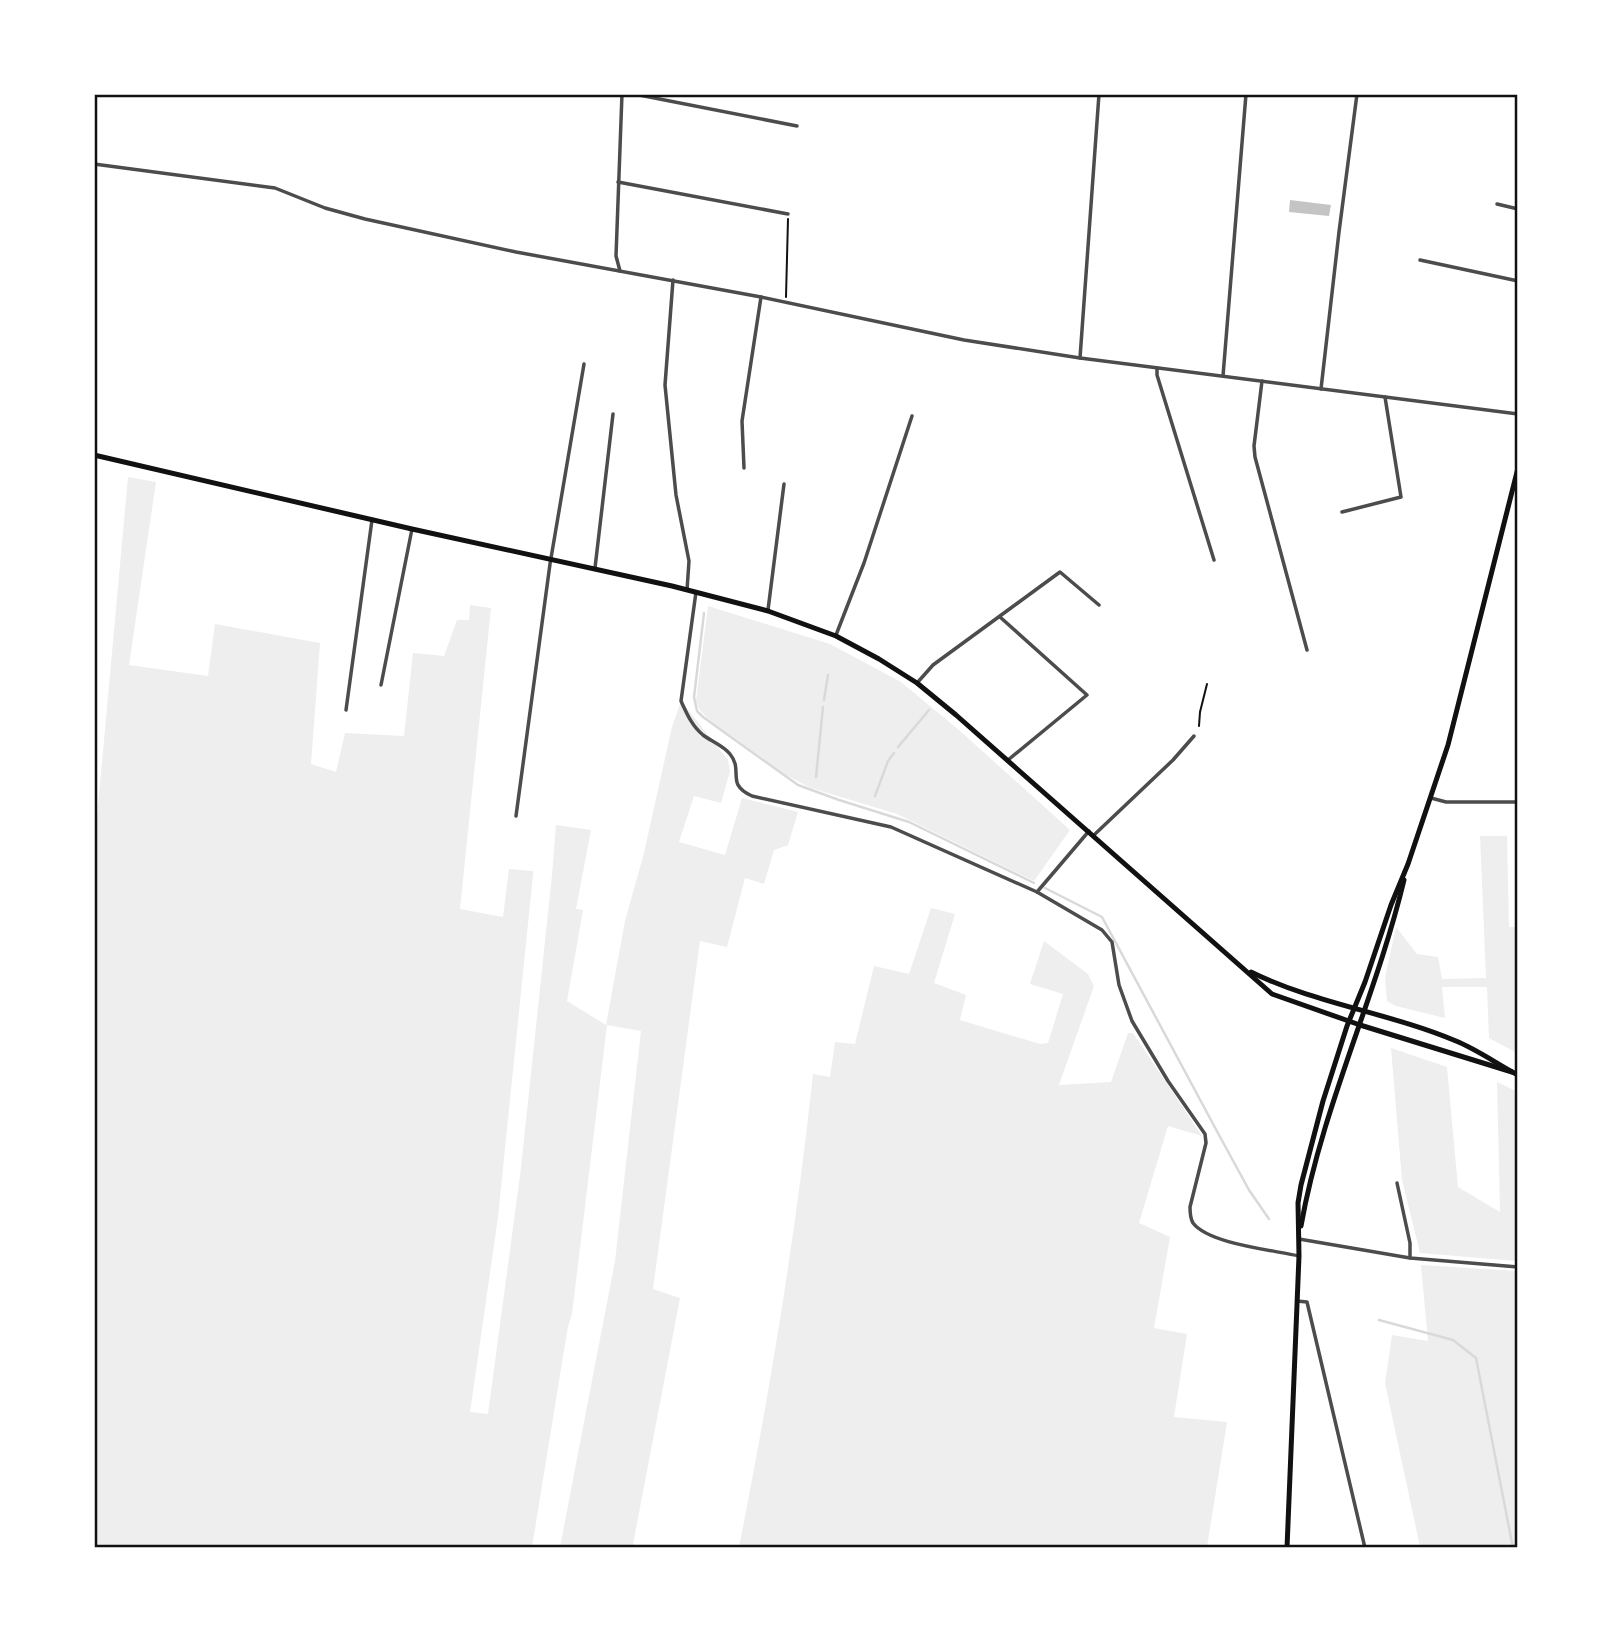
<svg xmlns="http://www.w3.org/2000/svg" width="1612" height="1642" viewBox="0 0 1612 1642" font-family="Raleway,sans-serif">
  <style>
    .green { fill: #eee }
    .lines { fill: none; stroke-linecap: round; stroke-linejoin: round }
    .stream { stroke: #d9d9d9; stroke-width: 2.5 }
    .building { fill: #c4c4c4 }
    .path { stroke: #111; stroke-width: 2 }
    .minor { stroke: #4c4c4c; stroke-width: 3.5 }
    .secondary { stroke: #111; stroke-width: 5 }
    .neatline { fill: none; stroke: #111; stroke-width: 2.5 }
  </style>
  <rect width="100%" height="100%" fill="#fff"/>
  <g class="green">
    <path d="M128 477 156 482 129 665 208 676 215 624 320 643 311 764 336 772 345 733 404 736 413 653 444 656 457 620H469L470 605 491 608 460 909 503 917 509 869 533 871V875L498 1217 470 1412 488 1414 521 1168 552 875 556 825 591 830 576 909 583 910 567 1001 606 1025 625 921 644 853 672 727 681 701 728 760 730 771 721 803 694 796 679 842 725 855 742 798 798 812 788 845 774 850 764 884 745 878 727 947 700 941 653 1289 680 1298 633 1544 637 1547H560L615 1261 641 1031 607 1025 572 1314 568 1326 532 1547 95 1548 94 850Z"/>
    <path d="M708 606 830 644 901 682 959 730 1070 830 1034 881 897 814 811 788 786 775 707 718 699 709 696 701Z"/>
    <path d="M1480 836H1507L1509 927H1518V1010L1515 1011 1517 1053 1489 1038 1487 987H1442L1445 1018 1396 1006 1387 1001 1385 978 1396 927 1417 954 1438 957 1442 979 1486 978Z"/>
    <path d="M931 908 955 914 934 983 966 995 960 1020 1040 1044 1048 1043 1063 994 1030 984 1044 941 1088 974 1094 986 1059 1085 1111 1082 1128 1033H1133L1202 1136 1168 1126 1139 1223 1170 1237 1154 1328 1187 1334 1174 1417 1227 1422 1207 1547H739C770 1391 796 1233 813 1074L830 1077 835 1042 855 1044 874 966 909 974Z"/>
    <path d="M1391 1048 1447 1067 1458 1187 1500 1212 1497 1082 1516 1091 1517 1261 1420 1253 1402 1180Z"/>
    <path d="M1421 1265 1517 1271V1547H1420L1385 1383 1392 1335 1428 1341Z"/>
  </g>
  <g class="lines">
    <g class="stream">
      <path d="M704 613 694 697 697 711 703 717 798 785 839 800 909 822 1034 883"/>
      <path d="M824 700 828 675"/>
      <path d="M898 747 929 710"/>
      <path d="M816 777 823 707"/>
      <path d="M875 796 888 761 894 753"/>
      <path d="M1045 888 1102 917 1219 1135 1249 1190 1269 1219"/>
      <path d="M1379 1320 1453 1340 1476 1358 1513 1548"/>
    </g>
  </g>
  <path class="building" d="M1290 200 1331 205 1329 216 1289 212Z"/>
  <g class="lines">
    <g class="path">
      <path d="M786 297 788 219"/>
      <path d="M1199 726 1200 712 1207 684"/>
    </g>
    <g class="minor">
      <path d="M634 94 797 126"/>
      <path d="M94 164 275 188 325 208 365 219 516 252 761 297 964 340 1080 358 1518 414"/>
      <path d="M618 182 788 214"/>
      <path d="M1497 204 1518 209"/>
      <path d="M1420 260 1518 281"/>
      <path d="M620 271 616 256 622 94"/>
      <path d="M673 280 665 385 676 495 689 561 687 590"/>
      <path d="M1080 358 1099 94"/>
      <path d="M1157 368V375L1214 560"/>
      <path d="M1223 376 1246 94"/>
      <path d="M1262 381 1254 446 1255 457 1307 650"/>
      <path d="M1321 389 1339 232 1357 94"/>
      <path d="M744 468 742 421 761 297"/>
      <path d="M1342 512 1401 497 1385 397"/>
      <path d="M595 568 613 414"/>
      <path d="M696 592 681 701C687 714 692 726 703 735 711 741 724 746 730 754 744 771 725 784 752 796L891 827 1037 892 1102 930 1112 942 1119 985 1132 1021 1168 1081 1205 1134 1206 1143 1190 1207C1190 1213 1190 1218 1193 1223 1209 1244 1273 1250 1299 1256"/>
      <path d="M768 610 784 484"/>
      <path d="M1000 617 1087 695 1008 760"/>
      <path d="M836 635 864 563 912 416"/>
      <path d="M917 683 933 665 1060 572 1099 605"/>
      <path d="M381 685 412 529"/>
      <path d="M346 710 372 520"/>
      <path d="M1431 798 1446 802H1518"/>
      <path d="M516 816 550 564 584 364"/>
      <path d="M1094 835 1173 760 1194 736"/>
      <path d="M1037 892 1089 831"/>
      <path d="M1397 1183 1410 1243V1258"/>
      <path d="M1299 1239 1410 1258 1518 1267"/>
      <path d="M1297 1301 1307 1302 1365 1548"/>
    </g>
    <g class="secondary">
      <path d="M94 455 412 529 672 586 768 611 836 636 879 659 917 683 956 715 1272 994 1360 1025 1512 1072"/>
      <path d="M1251 972C1316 1004 1390 1013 1456 1041 1478 1050 1497 1064 1518 1075"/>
      <path d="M1301 1226C1322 1107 1376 997 1404 880"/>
      <path d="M1287 1548 1299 1256 1298 1203 1301 1185 1323 1101 1347 1026 1365 982 1391 905 1408 864 1448 745 1518 468"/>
    </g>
  </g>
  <rect width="1612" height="1642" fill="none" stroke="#ffffff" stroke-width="192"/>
  <rect x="96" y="96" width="1420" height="1450" class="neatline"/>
</svg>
